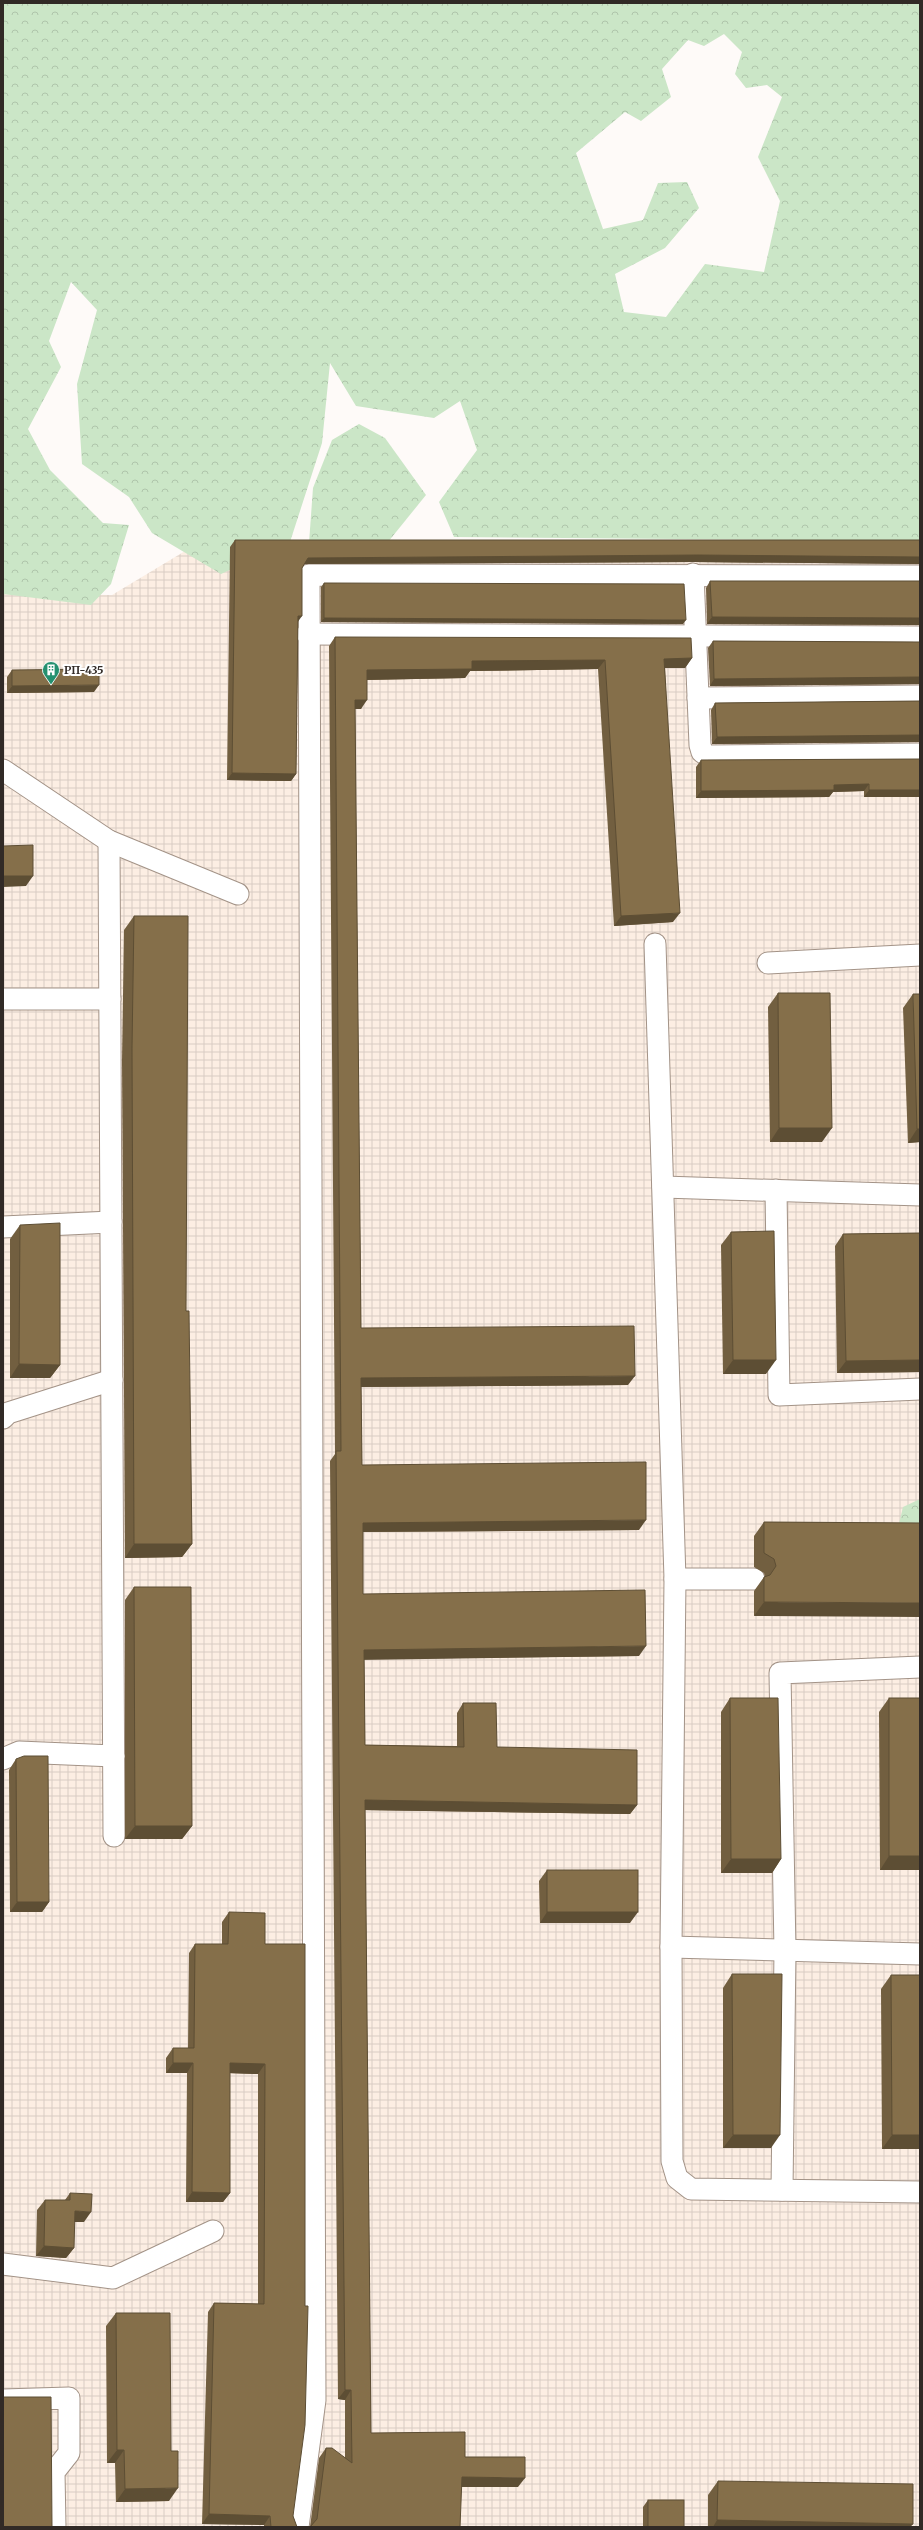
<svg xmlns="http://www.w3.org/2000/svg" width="923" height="2530" viewBox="0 0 923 2530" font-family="Merriweather,serif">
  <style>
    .industrial { fill: url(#industrial-grid) }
    .forest { fill: url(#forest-crowns); fill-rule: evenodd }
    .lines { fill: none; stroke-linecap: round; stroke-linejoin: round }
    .minor-casing { stroke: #a39387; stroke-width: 23 }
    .minor { stroke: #fff; stroke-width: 21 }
    .wall { fill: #725f40 }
    .shaded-wall { fill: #5d4e34 }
    .building { fill: #856f4a; stroke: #5d4e34 }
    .labels { text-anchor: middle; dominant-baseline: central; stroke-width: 4; stroke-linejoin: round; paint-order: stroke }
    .poi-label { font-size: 11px; font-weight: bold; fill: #312a26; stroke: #fff; text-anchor: start }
  </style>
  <defs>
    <pattern id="industrial-grid" width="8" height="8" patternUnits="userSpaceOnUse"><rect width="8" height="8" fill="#fceee3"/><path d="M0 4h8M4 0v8" fill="none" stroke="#d8ccc3"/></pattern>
    <pattern id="forest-crowns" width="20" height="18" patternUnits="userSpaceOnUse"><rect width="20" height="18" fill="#cbe6c7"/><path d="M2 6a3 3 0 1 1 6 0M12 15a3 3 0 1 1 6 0" fill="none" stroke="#afc5ab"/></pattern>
  </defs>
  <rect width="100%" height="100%" fill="#fefaf8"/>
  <path class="industrial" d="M220 530 294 548 920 547V2527H3V594L112 595Z"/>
  <g class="forest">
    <path d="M3 3H920V541L454 537 439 502 477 450 460 401 434 418 356 406 330 363 322 443 290 542 221 574 152 533 129 497 82 464 77 384 97 310 71 282 49 341 61 367 28 429 50 470 103 523 129 525 111 584 91 605 3 594ZM724 34 742 52 735 74 746 88 767 85 782 97 758 157 780 201 764 272 705 264 666 317 624 312 615 274 665 248 699 208 687 182 658 183 643 220 603 229 576 153 625 112 641 121 671 97 662 69 688 40 704 46Z"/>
    <path d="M359 424 385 438 426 495 388 542 309 543 313 488 332 440Z"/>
    <path d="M920 1499V1546L897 1532 903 1507Z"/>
  </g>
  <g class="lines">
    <defs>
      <g id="minor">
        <path d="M693 574 700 745 702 752 708 756 920 754"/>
        <path d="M307 634 920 637"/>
        <path d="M698 698 920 696"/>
        <path d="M3 770 109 841 238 894"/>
        <path d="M109 841 114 1836"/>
        <path d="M655 944 675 1579 671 1947 672 2161 677 2178 691 2189 920 2192"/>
        <path d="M768 963 920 955"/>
        <path d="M3 999H110"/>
        <path d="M663 1187 920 1195"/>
        <path d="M776 1190 779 1395 920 1389"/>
        <path d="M3 1227 111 1222"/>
        <path d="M3 1418 8 1413 112 1380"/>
        <path d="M675 1579H754"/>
        <path d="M3 1759 19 1752 114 1756"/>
        <path d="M671 1947 920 1954"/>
        <path d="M782 2190 785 1951 780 1673 920 1667"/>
        <path d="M3 2264 113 2278 213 2231"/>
        <path d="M3 2400 69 2398V2453L54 2472 55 2527"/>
        <path d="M298 2527 315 2400 309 575 920 576"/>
      </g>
    </defs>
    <use href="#minor" class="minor-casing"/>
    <use href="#minor" class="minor"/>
  </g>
  <g class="wall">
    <path d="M235 540H920V564L693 562 304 564 302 568 298 622 296 774 291 781 227 780 230 547Z"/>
    <path d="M710 581H920V625L707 624 706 588Z"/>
    <path d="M324 583 683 624 321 622V587Z"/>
    <path d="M335 637 692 658 685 668H665L673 922 614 926 598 669 470 671 465 678 367 680 361 709H355L361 1328 628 1385 361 1387 362 1465 639 1530 363 1532V1594L639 1656 364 1659 365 1745 457 1746V1713L463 1703 497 1747 637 1805 630 1814 365 1810 371 2433 465 2457 518 2487H461L310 2527 319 2458 326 2448 345 2458V2400L338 2399 330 1461 335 1454 329 646Z"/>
    <path d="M713 641 920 642V684L710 686 708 648Z"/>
    <path d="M12 670 94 692 7 693V677Z"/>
    <path d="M920 701V742L712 744 711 710 715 703Z"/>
    <path d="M920 759V797H864V791L833 792 829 797 696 798V767L701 760Z"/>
    <path d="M134 916 186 1311 192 1544 182 1557 125 1558 122 1061 124 930Z"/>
    <path d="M778 993 822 1142H770L768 1007Z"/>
    <path d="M913 994 920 1142 908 1143 903 1008Z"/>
    <path d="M20 1225 60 1365 50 1378H10V1239Z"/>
    <path d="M731 1232 766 1374H723L721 1245Z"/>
    <path d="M920 1233V1372L837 1373 835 1246 843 1234Z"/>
    <path d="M764 1522 920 1523 754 1616V1591L764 1577H765L764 1573 754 1567V1536Z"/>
    <path d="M134 1587 192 1826 182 1839H125V1600Z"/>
    <path d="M730 1698 781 1859 772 1873H721V1712Z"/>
    <path d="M889 1698H920V1870H880L879 1712Z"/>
    <path d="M16 1759 49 1902 42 1912H10L9 1770Z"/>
    <path d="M547 1870 630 1923H540L539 1881Z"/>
    <path d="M229 1912 265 1944 293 2516 297 2527H299H264V2525L202 2524 208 2312 214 2303 258 2304V2074L230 2073V2193L223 2202H186L187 2073H166V2058L173 2048H188L189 1953 195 1944H222V1922Z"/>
    <path d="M732 1974 771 2148H723V1988Z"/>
    <path d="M891 1975H920V2149H882L881 1989Z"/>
    <path d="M70 2193 84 2222H74V2248L66 2258 36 2256 37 2210 45 2200H65Z"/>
    <path d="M116 2313 169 2501 116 2502 115 2463H107L106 2326Z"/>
    <path d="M718 2481 913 2524 910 2527H708V2495Z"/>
    <path d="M648 2500 684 2527H643V2507Z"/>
  </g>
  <g class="shaded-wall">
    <path d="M698 555 920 557V564L693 562 303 564 308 558Z"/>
    <path d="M298 616H302L297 623Z"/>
    <path d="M712 617 920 618V625L707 624Z"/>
    <path d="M324 618 686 620 683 624 321 622Z"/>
    <path d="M692 658 685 668H657L664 659Z"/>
    <path d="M605 660 598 669 470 671 465 678 360 680 367 670 472 661Z"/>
    <path d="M920 677V684L710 686 714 679Z"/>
    <path d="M99 685 94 692 7 693 12 686Z"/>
    <path d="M355 700H367L361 709H349Z"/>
    <path d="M920 735V742L712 744 717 737Z"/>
    <path d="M232 773 296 774 291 781 227 780Z"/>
    <path d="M869 784 864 791 833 792 829 797 696 798 701 791 834 785Z"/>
    <path d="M869 790H920V797H864Z"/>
    <path d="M3 876H33L26 886 3 887Z"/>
    <path d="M680 913 673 922 614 926 621 916Z"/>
    <path d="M779 1128H832L822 1142H770Z"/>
    <path d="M917 1129H920V1142L908 1143Z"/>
    <path d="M733 1360H776L766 1374H723Z"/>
    <path d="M920 1360V1372L837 1373 846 1361Z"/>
    <path d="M19 1364 60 1365 50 1378H10Z"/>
    <path d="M635 1376 628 1385 355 1387 361 1378Z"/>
    <path d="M646 1520 639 1530 356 1532 363 1523Z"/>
    <path d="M134 1544H192L182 1557 125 1558Z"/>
    <path d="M764 1602 920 1603V1617L754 1616Z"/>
    <path d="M646 1646 639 1656 357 1660 364 1650Z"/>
    <path d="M365 1800 637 1805 630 1814 358 1810Z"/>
    <path d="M135 1826H192L182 1839H125Z"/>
    <path d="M889 1856H920V1870H880Z"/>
    <path d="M731 1859H781L772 1873H721Z"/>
    <path d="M17 1902H49L42 1912H10Z"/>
    <path d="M547 1912H638L630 1923H540Z"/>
    <path d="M173 2063H193L187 2073H166Z"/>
    <path d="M230 2063 265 2064 258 2074 224 2073Z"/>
    <path d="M733 2135H780L771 2148H723Z"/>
    <path d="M892 2135H920V2149H882Z"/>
    <path d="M192 2192 230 2193 223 2202H186Z"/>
    <path d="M75 2211 91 2212 84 2222H67Z"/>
    <path d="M44 2246 74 2248 66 2258 36 2256Z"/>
    <path d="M345 2390H351L345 2400 338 2399Z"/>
    <path d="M117 2450H124L115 2463H107Z"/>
    <path d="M462 2477 525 2478 518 2487H455Z"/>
    <path d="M178 2488 169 2501 116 2502 125 2489Z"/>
    <path d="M209 2514 270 2516 264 2525 202 2524Z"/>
    <path d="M717 2520 913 2524 910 2527H713Z"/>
  </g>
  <g class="building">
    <path d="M235 540H920V557L698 555 308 558 302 568V616H298L296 774 232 773Z"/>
    <path d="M710 581H920V618L712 617Z"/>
    <path d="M324 583 684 584 686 620 324 618Z"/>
    <path d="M335 637 691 638 692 658 664 659 680 913 621 916 605 660 472 661V669L367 670V700H355L361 1328 634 1326 635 1376 361 1378 362 1465 646 1462V1520L363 1523V1594L645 1590 646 1646 364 1650 365 1745 464 1747 463 1703H496L497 1747 637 1750V1805L365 1800 371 2433 465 2432V2457H525V2478L462 2477 460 2527H310L317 2519 326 2448H332L352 2463 351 2390H345L336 1451H341Z"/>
    <path d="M713 641 920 642V677L714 679Z"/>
    <path d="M99 669V685L12 686V670Z"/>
    <path d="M920 701V735L717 737 715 703Z"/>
    <path d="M920 759V790H869V784L834 785V790L701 791V760Z"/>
    <path d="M33 845V876H3V846Z"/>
    <path d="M134 916H188L186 1311H189L192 1544H134L132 1048Z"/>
    <path d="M778 993H830L832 1128H779Z"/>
    <path d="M913 994H920V1129H917Z"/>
    <path d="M60 1223V1365L19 1364 20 1225Z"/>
    <path d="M774 1231 776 1360H733L731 1232Z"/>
    <path d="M920 1233V1360L846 1361 843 1234Z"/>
    <path d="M764 1522 920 1523V1603L764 1602V1577L770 1575 776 1566 774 1559 764 1553Z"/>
    <path d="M134 1587H191L192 1826H135Z"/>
    <path d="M730 1698H778L781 1859H731Z"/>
    <rect x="889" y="1698" width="31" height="158"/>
    <path d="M24 1756H48L49 1902H17L16 1759Z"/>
    <rect x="547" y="1870" width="91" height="42"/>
    <path d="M229 1912 265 1913V1944H305V2306H308L305 2425 293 2516 297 2527H299H271L270 2516 209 2514 214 2303 264 2304 265 2064 230 2063V2193L192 2192 193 2063H173V2048H194L195 1944H228Z"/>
    <path d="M732 1974H782L780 2135H733Z"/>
    <path d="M891 1975H920V2135H892Z"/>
    <path d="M70 2193 92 2194 91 2212 75 2211 74 2248 44 2246 45 2200H70Z"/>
    <path d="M116 2313H170L171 2451H178V2488L125 2489 124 2450H117Z"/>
    <path d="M3 2397H51L52 2527H3Z"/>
    <path d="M718 2481 913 2484V2524L717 2520Z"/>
    <rect x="648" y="2500" width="36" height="27"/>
  </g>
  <defs>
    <symbol id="building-pin" viewBox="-11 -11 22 30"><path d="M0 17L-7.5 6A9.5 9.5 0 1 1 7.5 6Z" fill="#24906f" stroke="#fff"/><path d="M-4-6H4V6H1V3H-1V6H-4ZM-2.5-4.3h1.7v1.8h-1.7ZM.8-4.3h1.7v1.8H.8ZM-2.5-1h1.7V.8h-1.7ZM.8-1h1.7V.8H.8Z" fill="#fff"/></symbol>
  </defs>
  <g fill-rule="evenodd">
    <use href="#building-pin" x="41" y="660" width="20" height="27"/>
  </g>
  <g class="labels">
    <g class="poi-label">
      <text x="64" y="670">РП-435</text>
    </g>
  </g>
  <rect width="923" height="2530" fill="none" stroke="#312a26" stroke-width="8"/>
</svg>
